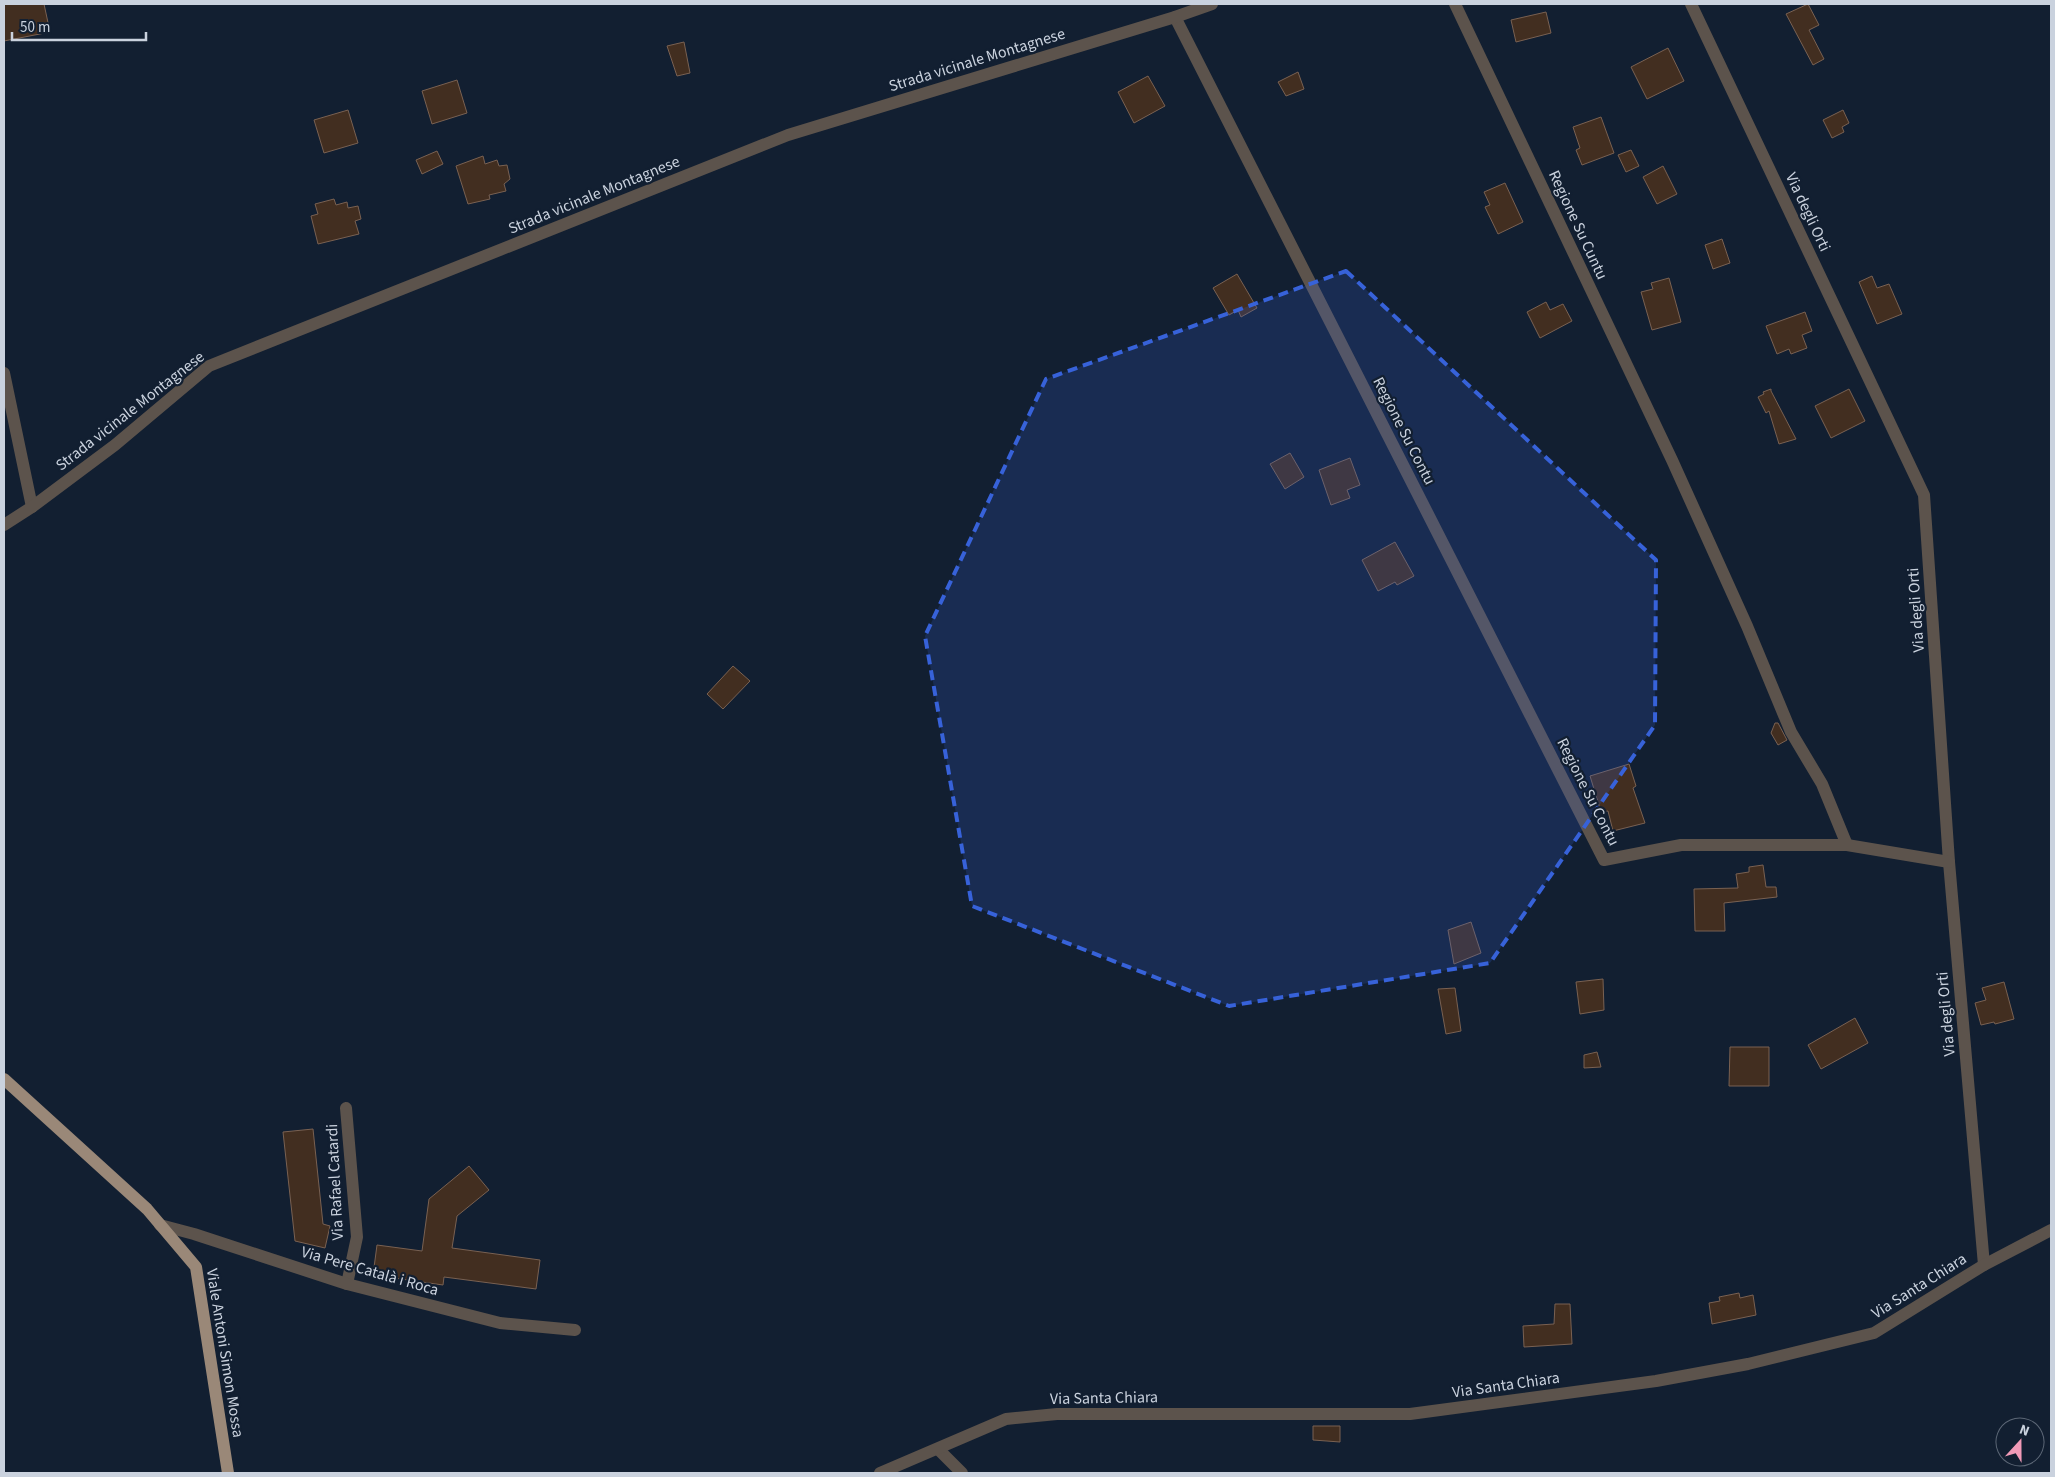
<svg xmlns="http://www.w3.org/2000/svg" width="2055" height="1477" viewBox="0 0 2055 1477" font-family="'Source Sans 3',sans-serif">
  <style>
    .building { fill: #422e20; stroke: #796152 }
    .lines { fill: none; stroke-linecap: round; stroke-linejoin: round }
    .minor { stroke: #5c534c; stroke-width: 12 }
    .major { stroke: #9a8878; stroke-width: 12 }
    .marked { fill: #3762d9; fill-opacity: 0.2; stroke: #3762d9; stroke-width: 4; stroke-dasharray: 10 6; stroke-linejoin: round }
    .labels { text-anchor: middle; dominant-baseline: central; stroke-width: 4.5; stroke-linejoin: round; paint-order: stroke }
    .street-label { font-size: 16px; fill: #cad2de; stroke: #121f31 }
  </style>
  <rect width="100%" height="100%" fill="#121f31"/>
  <g class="building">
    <path d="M4 4H44L50 32 4 41Z"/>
    <path d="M1808 4 1819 25 1809 30 1824 59 1813 65 1786 14Z"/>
    <path d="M1546 12 1551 33 1516 42 1511 20Z"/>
    <path d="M684 42 690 73 677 76 667 46Z"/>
    <path d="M1668 48 1684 81 1647 99 1631 67Z"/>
    <path d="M1298 72 1304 89 1286 96 1278 82Z"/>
    <path d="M1148 76 1165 106 1134 123 1118 92Z"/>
    <path d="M457 80 467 113 432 124 422 91Z"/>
    <path d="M348 110 358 143 324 153 314 120Z"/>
    <path d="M1843 110 1849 123 1842 127 1844 132 1832 138 1823 120Z"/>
    <path d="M1601 117 1614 153 1582 165 1576 150 1580 148 1573 127Z"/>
    <path d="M1631 150 1639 166 1626 172 1618 155Z"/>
    <path d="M437 151 443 164 422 174 416 160Z"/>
    <path d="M483 156 485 164 497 160 499 166 507 165 510 179 504 184 506 191 489 195 490 199 468 204 456 166Z"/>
    <path d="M1663 166 1677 194 1657 204 1643 177Z"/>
    <path d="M1505 183 1523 222 1498 234 1485 207 1490 205 1484 192Z"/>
    <path d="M334 199 336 205 347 202 348 208 358 206 361 219 355 221 359 234 318 244 311 216 318 214 315 204Z"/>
    <path d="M1722 239 1730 263 1713 269 1705 245Z"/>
    <path d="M1237 274 1257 308 1241 317 1238 310 1229 315 1213 288Z"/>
    <path d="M1872 276 1877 288 1889 284 1902 314 1877 324 1859 282Z"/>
    <path d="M1669 278 1681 322 1652 330 1641 292 1653 289 1651 283Z"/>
    <path d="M1546 302 1550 310 1563 304 1572 321 1540 338 1527 312Z"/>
    <path d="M1805 312 1812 331 1802 335 1807 348 1791 354 1789 349 1777 354 1766 326Z"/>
    <path d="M1771 389V391L1796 439 1779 444 1769 411 1766 413 1758 397 1764 394 1763 392Z"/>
    <path d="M1849 389 1865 421 1831 438 1815 406Z"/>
    <path d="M1290 453 1304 477 1285 489 1270 464Z"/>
    <path d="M1350 458 1360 485 1347 490 1350 498 1331 505 1319 470Z"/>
    <path d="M1395 542 1414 576 1397 585 1395 582 1378 591 1362 560Z"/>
    <path d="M733 666 750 681 723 709 707 694Z"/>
    <path d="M1775 723H1778L1787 740 1778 745 1771 733Z"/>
    <path d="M1629 764 1636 786 1633 788 1645 823 1613 831 1608 811 1601 812 1590 776Z"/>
    <path d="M1763 865 1766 887H1776L1777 897 1724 903 1725 931H1695L1694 889 1738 888 1736 874 1749 872V867Z"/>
    <path d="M1471 922 1481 953 1454 964 1448 930Z"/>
    <path d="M1603 979 1604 1010 1580 1014 1576 982Z"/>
    <path d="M2004 982 2014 1019 1995 1024 1994 1022 1981 1025 1975 1003 1986 1000 1982 988Z"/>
    <path d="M1455 988 1461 1031 1446 1034 1438 989Z"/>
    <path d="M1855 1018 1868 1043 1821 1069 1808 1045Z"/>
    <path d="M1730 1047H1769V1086H1729Z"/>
    <path d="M1597 1052 1601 1067 1584 1068V1055Z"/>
    <path d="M313 1129 323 1224 330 1226 325 1248 295 1241 283 1132Z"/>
    <path d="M469 1166 489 1190 457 1216 452 1248 540 1260 536 1289 444 1277 443 1285 373 1275 377 1245 422 1251 429 1199Z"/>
    <path d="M1739 1293 1740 1298 1753 1295 1756 1315 1712 1324 1709 1303 1720 1301 1719 1297Z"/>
    <path d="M1555 1304H1570L1572 1344 1524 1347 1523 1326 1554 1324Z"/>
    <path d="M1313 1426H1340V1442L1313 1440Z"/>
  </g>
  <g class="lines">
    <g class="minor">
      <path d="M1455 4 1672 460 1747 626 1791 732 1822 784 1847 845"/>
      <path d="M1691 4 1924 495 1949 862 1984 1265"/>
      <path d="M1175 17 1604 860 1681 845H1847L1949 862"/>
      <path d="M4 373 32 507"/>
      <path d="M4 525 32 507 115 445 209 366 788 135 1175 17 1212 4"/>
      <path d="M346 1108 357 1237 347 1284"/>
      <path d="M160 1225 194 1234 347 1284 500 1323 575 1330"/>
      <path d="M938 1449 962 1473"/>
      <path d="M880 1473 1006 1419 1057 1414H1410L1656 1381 1748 1364 1874 1333 1984 1265 2051 1230"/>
    </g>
    <path class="major" d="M4 1079 147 1209 196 1267 228 1473"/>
  </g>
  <path class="marked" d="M1346 271 1656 560 1655 725 1490 963 1229 1006 972 906 925 636 1046 379Z"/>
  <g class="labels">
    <g class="street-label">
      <text transform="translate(977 60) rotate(-17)">Strada vicinale Montagnese</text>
      <text transform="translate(594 195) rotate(-22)">Strada vicinale Montagnese</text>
      <text transform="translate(1808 212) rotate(65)">Via degli Orti</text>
      <text transform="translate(1578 225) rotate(65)">Regione Su Cuntu</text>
      <text transform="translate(130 411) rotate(-38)">Strada vicinale Montagnese</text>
      <text transform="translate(1404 431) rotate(63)">Regione Su Contu</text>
      <text transform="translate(1916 610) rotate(-94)">Via degli Orti</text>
      <text transform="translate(1588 792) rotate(63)">Regione Su Contu</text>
      <text transform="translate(1946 1014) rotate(-95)">Via degli Orti</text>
      <text transform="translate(335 1182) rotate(-93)">Via Rafael Catardi</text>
      <text transform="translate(370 1271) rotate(16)">Via Pere Català i Roca</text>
      <text transform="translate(1919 1286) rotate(-32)">Via Santa Chiara</text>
      <text transform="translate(225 1353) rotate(81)">Viale Antoni Simon Mossa</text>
      <text transform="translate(1506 1385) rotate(-8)">Via Santa Chiara</text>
      <text transform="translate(1104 1398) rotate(-1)">Via Santa Chiara</text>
    </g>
  </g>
  <rect width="2055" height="1477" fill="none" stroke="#cad2de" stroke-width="10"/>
  <g transform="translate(2020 1442) rotate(21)"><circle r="24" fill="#121f31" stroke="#5c6776"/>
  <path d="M0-4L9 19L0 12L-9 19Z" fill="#f09ab7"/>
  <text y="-8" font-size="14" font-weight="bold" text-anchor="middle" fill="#cad2de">N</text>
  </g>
  <path d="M12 32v8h134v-8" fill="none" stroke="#cad2de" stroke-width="2.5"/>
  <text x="20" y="32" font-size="15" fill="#cad2de" stroke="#121f31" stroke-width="4" paint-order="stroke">50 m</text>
</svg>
